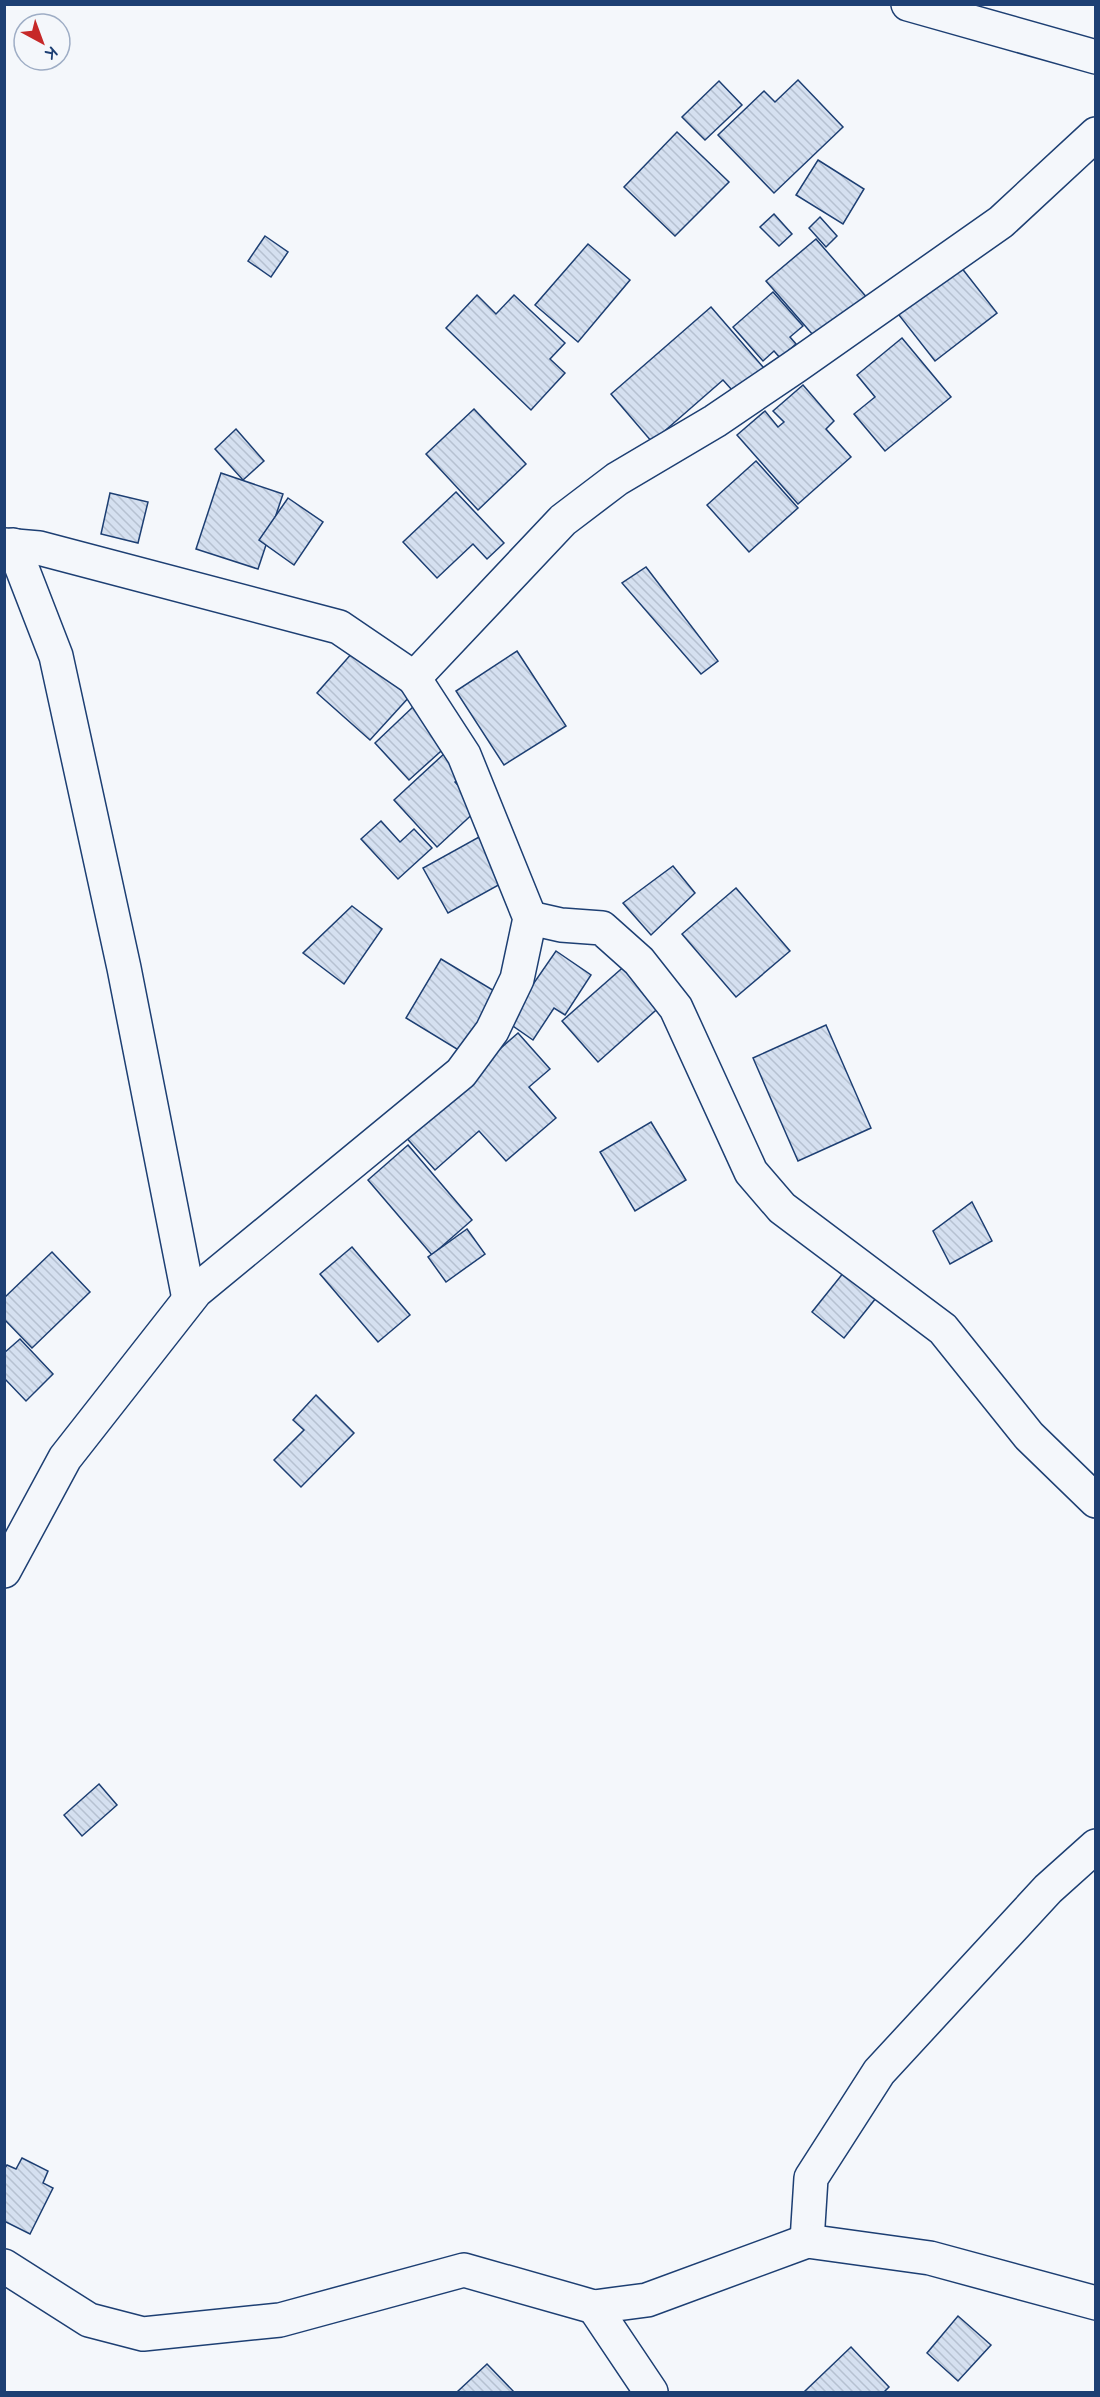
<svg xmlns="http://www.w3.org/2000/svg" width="1100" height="2397" viewBox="0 0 1100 2397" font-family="Quicksand,sans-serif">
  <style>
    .building { fill: url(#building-back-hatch); stroke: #1d3f73; stroke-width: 1.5 }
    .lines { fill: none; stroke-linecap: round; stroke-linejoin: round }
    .minor-casing { stroke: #1d3f73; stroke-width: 36 }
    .major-casing { stroke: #1d3f73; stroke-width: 36 }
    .minor { stroke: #f4f7fb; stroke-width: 33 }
    .major { stroke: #f4f7fb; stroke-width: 33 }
  </style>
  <defs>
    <pattern id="building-back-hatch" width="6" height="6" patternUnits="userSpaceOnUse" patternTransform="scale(1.5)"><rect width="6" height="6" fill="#d5e0f0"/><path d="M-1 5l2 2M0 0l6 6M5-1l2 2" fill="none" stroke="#b6c1d1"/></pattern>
  </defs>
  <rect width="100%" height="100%" fill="#f4f7fb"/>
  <g class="building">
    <path d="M798 80 843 127 774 193 718 135 764 91 775 102Z"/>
    <path d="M719 81 742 105 705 140 682 117Z"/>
    <path d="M677 132 729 182 675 236 624 187Z"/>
    <path d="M818 160 864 189 843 224 796 195Z"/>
    <path d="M774 214 792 234 779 246 760 227Z"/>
    <path d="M820 217 837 236 826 247 809 228Z"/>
    <path d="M265 236 288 252 271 277 248 261Z"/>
    <path d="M816 239 869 300 820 343 766 281Z"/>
    <path d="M588 244 630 280 578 342 535 305Z"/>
    <path d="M957 262 997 313 935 361 895 310Z"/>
    <path d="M773 292 803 326 790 337 796 344 780 358 774 351 763 361 733 327Z"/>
    <path d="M477 295 496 314 514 295 565 343 550 359 565 373 531 410 446 328Z"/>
    <path d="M711 307 770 375 741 400 723 380 652 442 611 394Z"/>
    <path d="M902 338 951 397 885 451 854 414 875 397 857 375Z"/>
    <path d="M803 385 834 421 826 429 851 457 798 504 737 435 765 411 778 427 784 422 773 411Z"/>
    <path d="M474 409 526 464 478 510 426 454Z"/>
    <path d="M236 429 264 461 243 480 215 449Z"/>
    <path d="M756 461 798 508 749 552 707 505Z"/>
    <path d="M221 473 283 494 258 569 196 549Z"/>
    <path d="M456 492 504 543 487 559 473 544 437 578 403 542Z"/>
    <path d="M110 493 148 502 138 543 101 534Z"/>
    <path d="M288 498 323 522 294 565 259 540Z"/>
    <path d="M646 567 718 661 701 674 622 583Z"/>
    <path d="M360 644 411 695 370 740 317 693Z"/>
    <path d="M517 651 566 726 504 765 456 691Z"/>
    <path d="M415 705 450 743 409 780 375 743Z"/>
    <path d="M446 752 465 773 455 782 479 808 437 847 394 800Z"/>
    <path d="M381 821 400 842 414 829 432 848 398 879 361 839Z"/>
    <path d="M479 837 504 882 448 913 423 868Z"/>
    <path d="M673 866 695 893 651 935 623 903Z"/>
    <path d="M736 888 790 951 736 997 682 934Z"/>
    <path d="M352 906 382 929 344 984 303 953Z"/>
    <path d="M556 951 591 975 565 1015 554 1008 533 1040 507 1022Z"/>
    <path d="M441 959 501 995 465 1054 406 1018Z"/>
    <path d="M628 963 664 1003 598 1062 562 1021Z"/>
    <path d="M826 1025 871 1128 798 1161 753 1058Z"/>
    <path d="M518 1033 550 1069 529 1087 556 1118 506 1161 479 1131 435 1170 403 1134Z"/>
    <path d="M651 1122 686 1180 635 1211 600 1152Z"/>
    <path d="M408 1145 472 1220 432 1255 368 1180Z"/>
    <path d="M972 1202 992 1241 950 1264 933 1231Z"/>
    <path d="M467 1229 485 1254 446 1282 428 1257Z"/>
    <path d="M352 1247 410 1315 378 1342 320 1274Z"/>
    <path d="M52 1252 90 1292 32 1348 4 1319V1298Z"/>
    <path d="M844 1272 876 1298 844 1338 812 1312Z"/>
    <path d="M20 1339 53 1374 26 1401 4 1378V1353Z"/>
    <path d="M316 1395 354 1433 301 1487 274 1460 304 1430 293 1420Z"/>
    <path d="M99 1784 117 1805 82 1836 64 1815Z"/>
    <path d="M22 2158 48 2171 43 2183 53 2188 30 2234 4 2221V2169L7 2165 16 2169Z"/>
    <path d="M958 2316 991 2345 958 2381 927 2353Z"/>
    <path d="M851 2347 889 2387 884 2392H804Z"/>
    <path d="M487 2364 514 2392H457Z"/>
  </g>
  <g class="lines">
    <defs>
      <g id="minor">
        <path d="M4 545 39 548 339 627 414 678 563 520 617 479 715 421 796 366 1001 222 1096 134"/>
        <path d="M13 545 56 656 124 968 189 1299"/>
        <path d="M530 918 561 925 602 928 639 961 676 1008 751 1172 782 1208 943 1329 1029 1436 1096 1501"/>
        <path d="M4 1571 65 1458 196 1291 461 1073 492 1031 517 979 530 918 464 755 414 678"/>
        <path d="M807 2241 811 2178 879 2072 1048 1889 1096 1846"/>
        <path d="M4 2266 89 2320 143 2334 280 2320 464 2270 594 2307 647 2300 807 2241 930 2258 1096 2303"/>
        <path d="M594 2307 651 2392"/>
      </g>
      <path id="major" d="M908 4 1096 57"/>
    </defs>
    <use href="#minor" class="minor-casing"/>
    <use href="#major" class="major-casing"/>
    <use href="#minor" class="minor"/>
    <use href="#major" class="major"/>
  </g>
  <rect width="1100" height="2397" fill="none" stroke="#1d3f73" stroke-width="12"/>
  <g transform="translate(42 42) rotate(139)"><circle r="28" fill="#f4f7fb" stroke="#9eadc5" stroke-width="1.5"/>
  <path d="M0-4.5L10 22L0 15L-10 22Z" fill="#c62828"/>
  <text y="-9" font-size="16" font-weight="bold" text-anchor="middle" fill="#1d3f73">K</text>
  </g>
</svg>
